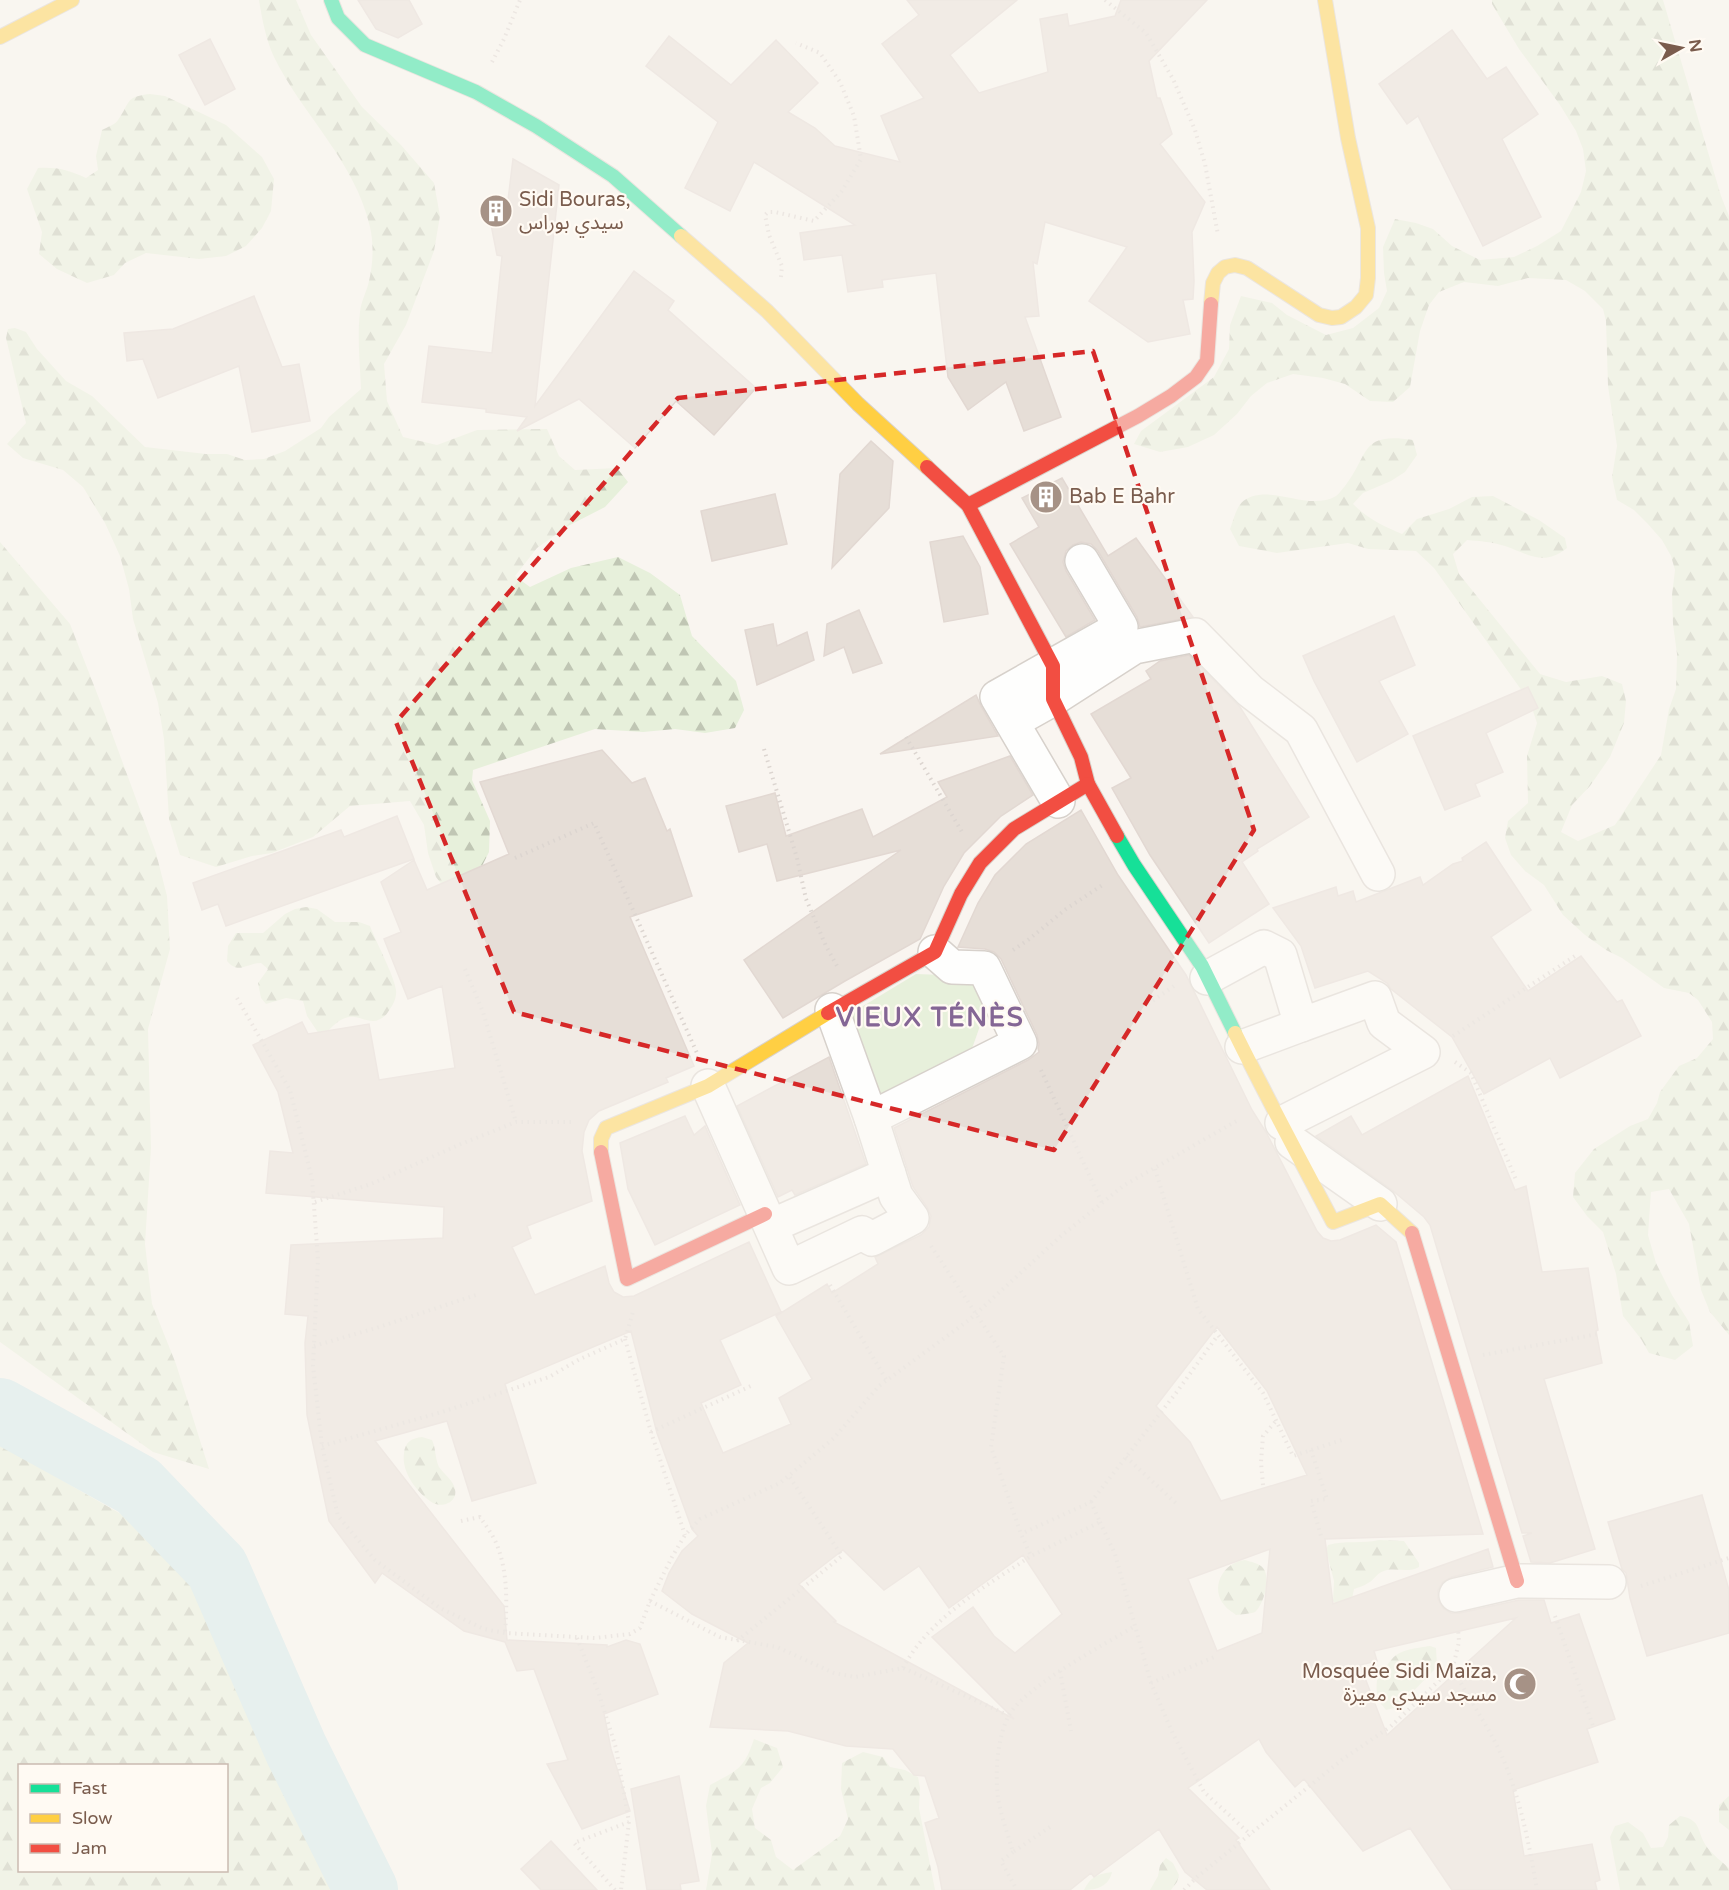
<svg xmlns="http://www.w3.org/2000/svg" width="1729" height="1890" viewBox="0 0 1729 1890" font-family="'Varela Round','Noto Sans Arabic',sans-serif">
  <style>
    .forest { fill: url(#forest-firs); fill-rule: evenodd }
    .garden { fill: #e7f0db }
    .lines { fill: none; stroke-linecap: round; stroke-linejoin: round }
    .river { stroke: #d0e8ea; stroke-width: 64 }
    .building { fill: #e6ded7; stroke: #e2d8d2; stroke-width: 1.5; fill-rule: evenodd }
    .street-casing { stroke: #d7d1cb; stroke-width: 36 }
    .fast-casing { stroke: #d9d2cb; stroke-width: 16 }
    .slow-casing { stroke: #d9d2cb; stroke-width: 16 }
    .jam-casing { stroke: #d9d2cb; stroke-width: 16 }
    .path { stroke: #dcd5d0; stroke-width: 4; stroke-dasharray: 1.5 4.5; stroke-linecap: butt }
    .street { stroke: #fefefd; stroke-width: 33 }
    .fast { stroke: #16e098; stroke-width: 14 }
    .slow { stroke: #ffcf43; stroke-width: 14 }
    .jam { stroke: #f24e42; stroke-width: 14 }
    .marked { fill: none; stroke: #d62828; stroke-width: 4.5; stroke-dasharray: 12 8; stroke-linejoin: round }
    .labels { text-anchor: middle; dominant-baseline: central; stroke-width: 4.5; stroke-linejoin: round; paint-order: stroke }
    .poi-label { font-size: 20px; fill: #7a5c4d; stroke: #fffaf3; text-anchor: start }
    .district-label { font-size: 26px; font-weight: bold; letter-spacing: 1.5px; fill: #846695; stroke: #fffaf3 }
  </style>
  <defs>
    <pattern id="forest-firs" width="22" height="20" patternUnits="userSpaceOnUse" patternTransform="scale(1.5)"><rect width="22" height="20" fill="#e7f0db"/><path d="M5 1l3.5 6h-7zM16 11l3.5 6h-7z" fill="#c0c6b4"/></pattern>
  </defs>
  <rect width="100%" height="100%" fill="#f9f5f0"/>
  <g class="forest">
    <path d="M259 0H296L311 35 362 107 401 145 434 183 440 216 434 251 406 325 384 364 387 401 403 437 437 445 477 430 547 429 559 456 575 470 617 468 628 482 605 507 568 526 537 548 515 576 530 587 571 568 618 557 650 573 680 595 692 636 736 681 744 710 735 728 705 733 675 729 643 732 595 729 473 770 472 780 490 821 489 852 478 874 449 894 436 877 428 853 424 825 410 801 350 806 313 837 272 853 252 856 216 867 180 855 169 819 164 739 158 703 133 619 129 589 120 556 105 523 83 487 63 470 23 458 7 444 26 423 6 338 8 329 15 328 26 332 37 349 66 381 92 396 145 447 206 454H227L245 460 264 459 285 451 321 428 329 417 361 389C360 364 357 337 360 312 361 301 367 291 369 281 373 264 374 244 370 227 355 161 303 116 274 57 266 40 262 19 259 0Z"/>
    <path d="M1492 0H1663L1721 196 1729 216V1335L1710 1312 1701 1290 1689 1224 1669 1189 1651 1192 1648 1235 1656 1263 1672 1295 1689 1322 1693 1346 1675 1360 1649 1353 1641 1339 1623 1316 1616 1274 1603 1232 1587 1216 1573 1197 1575 1173 1594 1149 1630 1126 1648 1119 1657 1103 1660 1092 1679 1066 1697 1058 1713 1039 1712 1022 1698 1000 1689 993 1664 988 1622 958 1606 950 1585 935 1563 915 1544 885 1525 871 1511 855 1505 838 1508 821 1528 803 1527 756 1537 723 1530 702 1434 568 1416 551 1368 549 1348 543 1277 553 1239 546 1230 529C1233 521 1236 509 1241 503 1266 480 1307 513 1336 496 1339 494 1342 489 1345 486 1370 454 1359 432 1413 440L1417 455 1405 472 1391 481 1363 493 1353 504C1367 518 1383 526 1402 534L1417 519 1449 509 1472 497 1493 496 1539 520 1565 538 1567 548C1544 567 1528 554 1505 546 1492 542 1480 541 1467 540L1453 554 1459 574 1540 674 1566 682 1602 676 1622 684 1626 701 1624 723 1610 757 1590 786 1572 805 1561 832 1578 841 1615 825 1661 755 1669 709 1676 689 1677 654 1673 624 1672 595 1675 570 1671 556 1662 540 1647 523 1634 510 1617 500 1612 477 1617 446 1608 386 1606 321 1603 309 1585 291 1566 280 1528 278 1498 286 1464 282 1439 292 1429 305 1420 331 1410 387 1393 402 1370 401 1345 384 1323 378 1293 374 1267 383 1251 396 1237 414 1214 435 1188 447 1160 452 1134 444 1141 431 1214 377 1229 349 1230 325 1241 296 1272 303 1287 315 1326 335 1353 328 1379 308 1387 291 1384 273 1383 247 1395 219 1416 223 1433 229 1452 246 1480 260 1514 257 1537 246 1561 231 1581 192 1586 171 1583 149 1576 131 1560 105 1519 49 1492 4Z"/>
    <path d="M150 94 165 96 226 125 262 157 274 179 271 211 262 228 246 246 226 256 199 259 146 253 125 263 114 275 87 283 57 269 39 254 42 232 27 189 38 168C57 167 69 170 86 178L98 170 96 156 102 130C107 127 115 125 118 120 131 102 124 97 150 94Z"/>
    <path d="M0 542 70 624 100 701 156 853 167 896 170 949 148 1029 151 1148 145 1244 152 1304 176 1364 209 1469 153 1452 0 1342Z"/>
    <path d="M306 907 317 909 335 922H359L370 926C376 942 394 975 396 990 397 998 393 1005 388 1012 385 1017 379 1021 373 1021 367 1021 361 1018 355 1017 342 1015 333 1026 324 1035L319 1034 307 1016 303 1001 286 998 266 1004 261 998 258 983 268 969 261 963C246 963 239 975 227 961L228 946 236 933H263L285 914 295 909Z"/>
    <path d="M422 1437 432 1440C436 1448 435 1459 439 1467 444 1474 453 1480 455 1489 458 1502 443 1508 433 1503 417 1493 401 1472 404 1453 405 1442 412 1438 422 1437Z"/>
    <path d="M0 1445 142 1526 204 1585 241 1684 336 1866 345 1890H0ZM20 1766H226V1870H20Z"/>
    <path d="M1379 1540 1404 1541 1419 1563V1567C1409 1573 1397 1568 1387 1570 1375 1573 1376 1579 1368 1583 1364 1586 1359 1587 1354 1589L1352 1599 1339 1608 1333 1601 1334 1581 1326 1550 1328 1545C1345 1540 1362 1544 1379 1540Z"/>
    <path d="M1245 1560C1251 1562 1259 1563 1263 1568 1271 1577 1264 1605 1255 1612 1250 1614 1241 1614 1236 1615 1233 1612 1228 1610 1225 1606 1209 1588 1223 1562 1245 1560Z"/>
    <path d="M1430 1646 1436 1648 1437 1665 1434 1670 1401 1704 1394 1708 1386 1710C1376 1699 1375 1688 1378 1675 1384 1670 1387 1665 1392 1659 1400 1649 1418 1648 1430 1646Z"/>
    <path d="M754 1739 777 1748 783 1767 770 1783 761 1788 752 1809 755 1828 771 1840 776 1857 793 1870 840 1836 848 1819 841 1789 842 1763 863 1752 883 1757 890 1767 905 1770 918 1777 920 1788 919 1808 935 1890H706L712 1854 706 1806 710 1785C738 1770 744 1769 754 1739Z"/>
    <path d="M1729 1796V1830L1719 1822V1805Z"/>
    <path d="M1680 1816C1703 1820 1696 1832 1707 1847 1713 1855 1722 1862 1729 1868V1890H1620L1610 1837 1615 1826 1628 1822 1643 1833 1651 1848 1663 1847 1668 1837 1669 1825Z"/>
    <path d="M1166 1858 1173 1863 1179 1875 1177 1882 1171 1890H1150L1158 1876 1160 1865Z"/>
    <path d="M1112 1872C1109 1886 1097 1890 1084 1890 1091 1876 1098 1874 1112 1872Z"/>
  </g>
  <path class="garden" d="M916 974 969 976 987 1006 968 1060 877 1105 845 1017Z"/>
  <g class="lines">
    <path class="river" d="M0 1410 138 1486 217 1568 296 1749 366 1890"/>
  </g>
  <g class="building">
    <path d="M358 0H409L422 24 398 38 376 29Z"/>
    <path d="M907 0H1017L950 55 979 93 1048 72 1040 19 1067 14 1069 26 1115 16 1121 0H1207L1149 61 1157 98H1160L1172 134 1160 144 1205 202 1192 232 1194 281 1193 299 1183 300 1190 334 1148 342 1089 301 1127 247 1045 222 1037 264 1033 262 1039 316 1025 317 1061 417 1024 431 1006 382 968 410 948 377 936 273 882 280 883 287 848 292 842 255 804 260 800 233 855 225 754 162 730 211 685 188 718 122 646 66 669 36 731 85 776 40 818 83 788 112 815 128 835 146 900 162 881 116 924 98 882 44 919 15Z"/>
    <path d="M1452 30 1487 79 1506 67 1538 114 1502 139 1541 217 1483 246 1418 116 1407 124 1379 84Z"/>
    <path d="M210 39 235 89 205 105 179 55Z"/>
    <path d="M513 159 559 185 535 406 634 271 674 301 668 310 756 388 714 435 676 401 635 448 579 399 517 431 527 417 486 412V409L422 402 429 346 492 353 502 256 497 255 487 204 508 200Z"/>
    <path d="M254 296 282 367 299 364 310 421 252 432 239 366 158 398 143 359 127 361 124 333 173 329Z"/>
    <path d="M871 441 893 461 889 508 832 568 840 474Z"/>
    <path d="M1062 478 1108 556 1136 538 1193 617 1140 627 1137 617 1098 551 1091 544 1081 542 1073 545 1066 551 1063 562 1066 571 1095 620 1066 637 1010 544 1039 527 1022 498Z"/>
    <path d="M775 494 787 544 712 561 701 511Z"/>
    <path d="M963 536 980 567 988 614 944 622 930 542Z"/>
    <path d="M859 610 882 663 853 673 844 647 824 656 827 624Z"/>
    <path d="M1394 616 1415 665 1379 681 1408 734 1357 762 1314 681 1303 656Z"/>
    <path d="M773 624 777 646 807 632 814 660 757 685 745 630Z"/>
    <path d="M1189 655 1240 707 1309 817 1257 849 1258 851 1242 862 1269 904 1209 943 1150 855 1112 788 1131 778 1091 714 1151 679 1146 671 1160 661Z"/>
    <path d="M1528 687 1538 708 1486 733 1503 772 1475 784 1480 796 1445 810 1413 736Z"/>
    <path d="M976 695 981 706 998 736 880 754Z"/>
    <path d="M602 750 632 783 645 778 667 831 670 829 692 896 630 917 694 1066 666 1078 668 1082 599 1111 589 1120 584 1132 582 1151 592 1201 527 1226 531 1238 512 1247 535 1295 605 1266 609 1283 614 1292 623 1297 634 1296 749 1242 781 1312 720 1340 741 1385 701 1403 723 1453 791 1424 779 1398 812 1379 776 1316 827 1284 832 1293 878 1264 875 1257 921 1235 929 1227 931 1216 927 1207 913 1187 894 1128 1028 1060 1039 1052 1038 1048 1039 1044 1037 1035 1001 959 994 952 985 949 958 947 978 903 995 875 1026 844 1081 810 1118 875 1186 975 1252 1110 1266 1132 1317 1231 1323 1238 1331 1241 1340 1240 1376 1225 1396 1242 1483 1534 1325 1539 1333 1604 1488 1549 1493 1567 1452 1577 1443 1582 1438 1590V1599L1443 1608 1451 1613H1460L1519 1600H1544L1551 1623 1579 1614 1615 1719 1587 1729 1598 1762 1513 1790 1524 1856 1592 1844 1600 1880 1595 1882 1597 1890H1452L1410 1828 1363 1851 1304 1779 1295 1787 1266 1752 1259 1739 1188 1788 1239 1838 1236 1840 1270 1890H1207L1185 1872 1159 1829 1094 1877 1091 1873 1070 1890H942L938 1867 925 1823 939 1818 925 1776 914 1775 893 1749 846 1746 788 1731 710 1727 724 1663 748 1643 692 1614 662 1591 669 1573 682 1551 698 1536 692 1529 657 1433 631 1331 505 1384 536 1483 472 1501 447 1421 375 1441 504 1606 507 1640 607 1645V1647L626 1640 640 1644 658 1694 604 1714 611 1749 630 1811 582 1829 547 1764 568 1760 534 1669 517 1671 505 1642 464 1631 382 1573 375 1583 329 1521 307 1415 305 1343 308 1316 285 1314 291 1245 443 1238 444 1207 266 1193 270 1151 293 1153 278 1092 253 1045 302 1022 308 1034 369 1024 379 1080 455 1068 442 986 408 999 384 939 401 932 381 882 414 860 427 890 509 854 480 782ZM1217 1327 1267 1391 1307 1475 1221 1501 1190 1442 1156 1406ZM1270 1549 1262 1633 1217 1651 1188 1579ZM843 1550 884 1590 919 1566 949 1608 1023 1555 1062 1614 1015 1653 994 1636 973 1607 932 1637 1014 1719 834 1622 836 1621 799 1584ZM1516 1618 1387 1735 1360 1665 1377 1661 1374 1651Z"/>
    <path d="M1010 756 1033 795 1001 816 964 853 944 886 920 939 845 981 783 1018 744 960 901 850 777 881 767 844 739 852 726 806 775 793 786 836 862 809 873 837 947 797 938 782Z"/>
    <path d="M397 816 414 859 226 926 218 904 202 910 193 883 341 830 344 837Z"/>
    <path d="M1486 842 1531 910 1491 937 1528 991 1581 956 1617 1002 1622 1000 1641 1036 1560 1078 1550 1058 1484 1094 1452 1037 1391 989 1387 983 1368 971 1315 988 1301 946 1273 908 1336 887 1338 896 1353 891 1356 902 1420 877 1423 885 1453 864 1463 861 1462 858Z"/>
    <path d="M829 1057 866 1164 795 1195 792 1190 778 1197 737 1106Z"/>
    <path d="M1468 1076 1515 1190 1526 1186 1542 1272 1588 1268 1598 1330 1596 1331 1602 1363 1544 1379 1595 1549 1550 1563 1531 1562 1523 1536 1532 1533H1522L1430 1225 1424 1217 1392 1190 1316 1136 1351 1116 1362 1135Z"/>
    <path d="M685 1116 694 1135 705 1126 740 1205 655 1245 628 1189 620 1143Z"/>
    <path d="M1702 1495 1729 1590V1633L1647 1656 1630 1598 1626 1573 1622 1569 1608 1522Z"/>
    <path d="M679 1776 699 1881 680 1884 681 1890H647L631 1789Z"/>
    <path d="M551 1841 597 1890H541L521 1869Z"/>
  </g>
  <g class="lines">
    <defs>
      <g id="street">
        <path d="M1012 722 1053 699 1134 647 1195 635 1250 691 1301 730 1378 874"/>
        <path d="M1058 801 997 697 1121 627 1082 561"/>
        <path d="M1207 978 1264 947 1280 955 1301 1025 1375 998 1384 1023 1423 1052 1282 1123"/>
        <path d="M1242 1047 1301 1025"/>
        <path d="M708 1086 789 1268 862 1233 872 1239 912 1218 896 1196 871 1118 832 1010"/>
        <path d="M871 1118 1020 1043 984 968 952 967 935 952"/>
        <path d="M1292 1142 1380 1204"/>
        <path d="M771 1226 889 1174"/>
        <path d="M1456 1595 1517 1581 1609 1582"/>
      </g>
      <g id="fast">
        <path d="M331 0 338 18 365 45 476 92 536 126 613 176 681 236"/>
        <path d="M1117 836 1134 865 1202 966 1235 1033"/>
      </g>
      <g id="slow">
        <path d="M0 37 72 0"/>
        <path d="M681 236 767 311 858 404 927 467"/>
        <path d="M1211 304 1213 283 1218 273 1225 267 1235 265 1247 268 1319 315 1332 318 1341 317 1356 307 1366 295 1368 278V228L1348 138 1325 0"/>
        <path d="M1235 1033C1266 1096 1300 1159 1333 1222L1380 1204 1412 1233"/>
        <path d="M601 1152V1139L606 1128 708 1086 828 1013"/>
      </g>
      <g id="jam">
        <path d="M927 467 968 505 1053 666V699L1081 757 1088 784 1117 836"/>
        <path d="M968 505 1138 416 1171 396 1196 377 1207 361 1211 304"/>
        <path d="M828 1013 935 952 961 894 980 863 1014 829 1088 784"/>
        <path d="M601 1152 627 1279 765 1214"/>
        <path d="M1412 1233 1517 1581"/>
      </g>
    </defs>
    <use href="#street" class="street-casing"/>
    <use href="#fast" class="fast-casing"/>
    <use href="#slow" class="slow-casing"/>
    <use href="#jam" class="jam-casing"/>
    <g class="path">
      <path d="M1105 0 1146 33 1173 79 1195 130 1205 164 1218 235"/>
      <path d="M492 62 504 39 520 0"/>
      <path d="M781 277 782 266 769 235 765 215 768 212H775L814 221 842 191 861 159 854 116 840 82 820 53 796 43"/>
      <path d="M906 737 962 832"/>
      <path d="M764 749 797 858 806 899 826 946 837 966"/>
      <path d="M515 858 594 823 697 1053"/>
      <path d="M1013 950 1028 940 1066 909 1104 884"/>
      <path d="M465 969 483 1012 516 1122"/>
      <path d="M237 998 290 1090 312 1179 318 1260 313 1366 322 1446 338 1516 375 1560 440 1608 484 1629 505 1633 595 1638 630 1634 640 1628 650 1601 672 1557 685 1535 700 1519 780 1483 834 1438 879 1386 969 1320 1061 1236 1102 1203 1123 1186 1240 1119"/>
      <path d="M1148 1004 1174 986"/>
      <path d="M1453 1036 1578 954"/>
      <path d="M1455 1062 1471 1073 1517 1182"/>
      <path d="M1041 1070 1102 1203"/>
      <path d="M1155 1169 1198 1309 1263 1393 1293 1456 1345 1439"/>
      <path d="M315 1202 371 1184 461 1144 516 1122H572"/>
      <path d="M931 1246 1004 1356 991 1447 1021 1534 1031 1556 1100 1522 1091 1502 1021 1534"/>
      <path d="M830 1285 887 1381"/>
      <path d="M625 1339 651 1432 685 1535"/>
      <path d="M314 1346 376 1328 476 1295"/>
      <path d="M1483 1355 1598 1334"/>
      <path d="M651 1432 753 1385"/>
      <path d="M322 1446 442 1412 549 1377 580 1359 625 1339 633 1312"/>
      <path d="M1311 1450 1327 1499 1311 1501 1321 1536"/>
      <path d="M1126 1457 1178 1505"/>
      <path d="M1263 1485 1261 1462 1263 1436 1276 1421"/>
      <path d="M1091 1502 1176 1393 1218 1335"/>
      <path d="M461 1521 480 1517C486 1526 493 1535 497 1545 508 1573 507 1604 505 1633"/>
      <path d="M1100 1522 1115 1554 1151 1683 1173 1734 1204 1792 1251 1835"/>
      <path d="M1641 1586 1729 1558"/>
      <path d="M650 1601 720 1637 777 1647 834 1673 855 1677 903 1668 1008 1715"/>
      <path d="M1555 1616 1593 1726"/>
      <path d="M577 1638 598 1691 616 1748 629 1822 621 1890"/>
      <path d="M737 1641 842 1556 789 1476"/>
      <path d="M1453 1667C1466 1696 1486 1722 1500 1752 1520 1796 1529 1843 1537 1890"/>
      <path d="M903 1668C930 1617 985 1587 1031 1556"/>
      <path d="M1060 1671 1071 1731"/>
      <path d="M1151 1683 1217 1656"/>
      <path d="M1050 1827 1013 1852C1008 1835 1001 1816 998 1798 995 1773 997 1740 1008 1717 1022 1688 1105 1644 1135 1626"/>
      <path d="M1013 1852 1001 1861 1017 1890"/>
      <path d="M615 1890 574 1843 629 1822"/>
      <path d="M1184 1890 1197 1877 1343 1759 1390 1727 1422 1697 1453 1667 1459 1642 1458 1628"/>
    </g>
    <use href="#street" class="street"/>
    <use href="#fast" class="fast"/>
    <use href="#slow" class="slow"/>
    <use href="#jam" class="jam"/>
  </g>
  <path d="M0 0H1729V1890H0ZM1093 351 1254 830 1054 1150 514 1012 396 722 678 398Z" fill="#f9f5f0" fill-opacity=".55" fill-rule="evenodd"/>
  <path class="marked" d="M1093 351 1254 830 1054 1150 514 1012 396 722 678 398Z"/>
  <defs>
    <symbol id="building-disc" viewBox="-11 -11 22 22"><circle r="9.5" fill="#a69286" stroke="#fffaf3"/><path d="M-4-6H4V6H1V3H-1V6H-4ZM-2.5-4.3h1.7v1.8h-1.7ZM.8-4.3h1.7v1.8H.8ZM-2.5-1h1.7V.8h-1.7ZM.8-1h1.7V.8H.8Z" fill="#fff"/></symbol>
    <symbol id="mosque-disc" viewBox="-11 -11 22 22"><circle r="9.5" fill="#a69286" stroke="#fffaf3"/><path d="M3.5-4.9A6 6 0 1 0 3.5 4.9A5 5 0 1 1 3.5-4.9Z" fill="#fff"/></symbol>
  </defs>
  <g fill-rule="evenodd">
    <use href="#building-disc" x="477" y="192" width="38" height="38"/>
    <use href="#building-disc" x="1027" y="478" width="38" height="38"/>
    <use href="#mosque-disc" x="1501" y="1665" width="38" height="38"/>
  </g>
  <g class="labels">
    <g class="poi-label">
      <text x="519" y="200">Sidi Bouras,<tspan x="519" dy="23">سيدي بوراس</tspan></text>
      <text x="1069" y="497">Bab E Bahr</text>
      <text x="1497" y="1672" text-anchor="end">Mosquée Sidi Maïza,<tspan x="1497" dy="23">مسجد سيدي معيزة</tspan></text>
    </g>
    <g class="district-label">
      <text x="930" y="1017">VIEUX TÉNÈS</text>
    </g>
  </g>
  <rect x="18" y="1764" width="210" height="108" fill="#fffaf3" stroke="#cabbb1" stroke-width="1.5"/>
  <rect x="30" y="1784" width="30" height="9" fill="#16e098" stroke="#cabbb1" stroke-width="1.5"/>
  <text x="72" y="1794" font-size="18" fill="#7a5c4d">Fast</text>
  <rect x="30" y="1814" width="30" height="9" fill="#ffcf43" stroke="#cabbb1" stroke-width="1.5"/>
  <text x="72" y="1824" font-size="18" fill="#7a5c4d">Slow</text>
  <rect x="30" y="1844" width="30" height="9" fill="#f24e42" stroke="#cabbb1" stroke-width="1.5"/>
  <text x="72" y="1854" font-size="18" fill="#7a5c4d">Jam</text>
  <g transform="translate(1681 48) rotate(81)" stroke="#fffaf3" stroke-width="4.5" paint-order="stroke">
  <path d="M0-4.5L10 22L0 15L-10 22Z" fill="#7a5c4d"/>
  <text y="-9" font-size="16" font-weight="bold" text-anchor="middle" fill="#7a5c4d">N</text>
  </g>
</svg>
